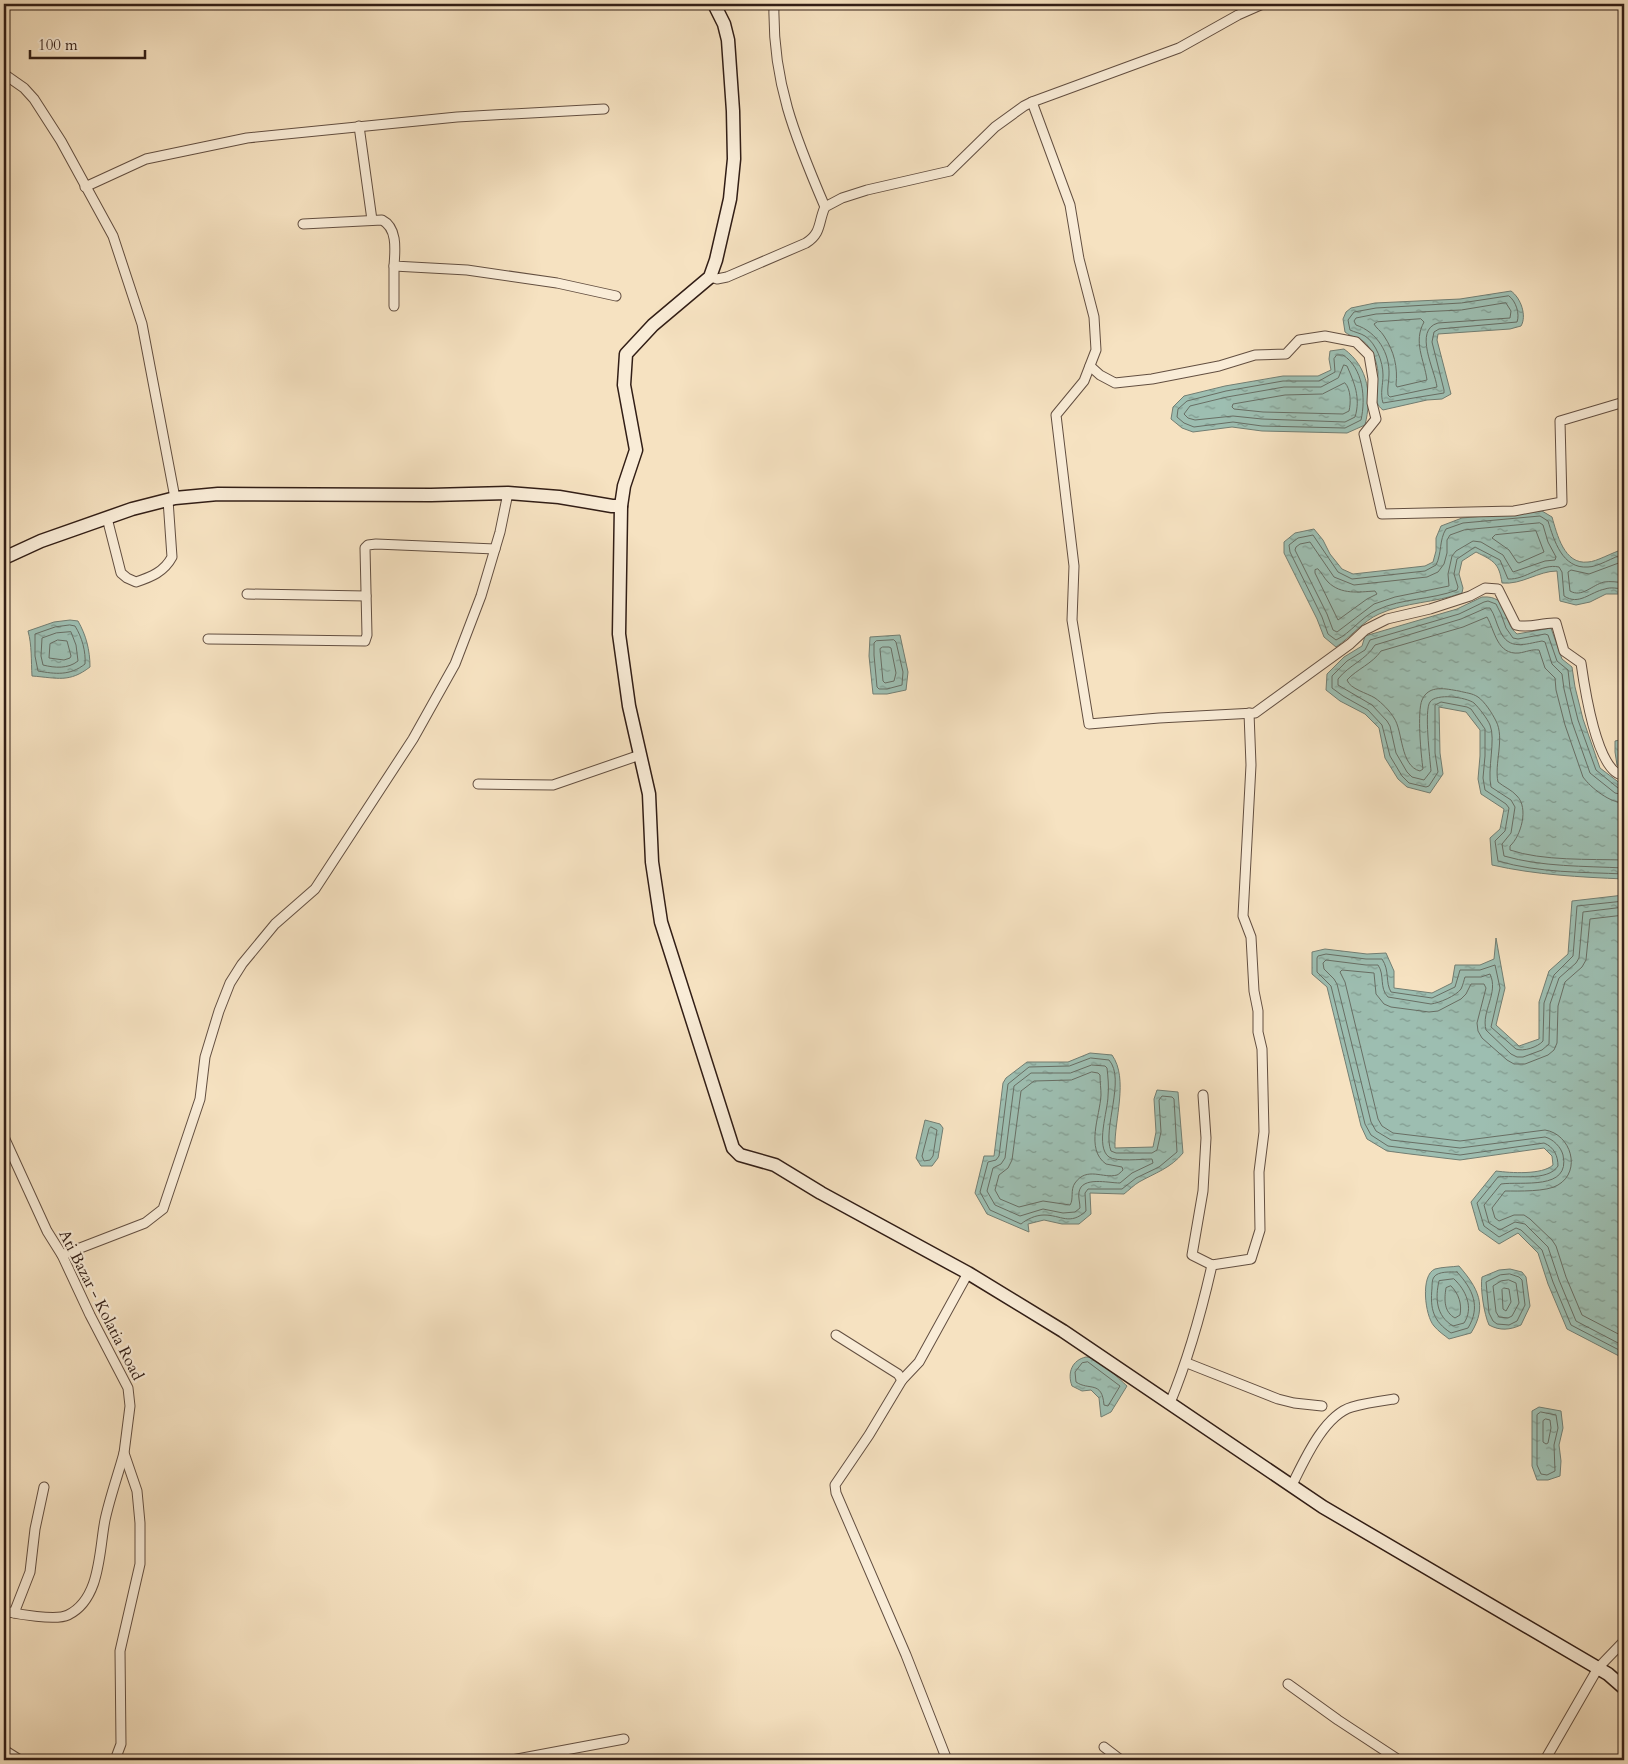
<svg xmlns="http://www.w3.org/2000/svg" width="1628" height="1764" viewBox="0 0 1628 1764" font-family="Cardo,serif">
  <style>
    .water { fill: url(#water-ripples); stroke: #727e73 }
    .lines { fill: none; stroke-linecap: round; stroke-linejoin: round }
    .shore { stroke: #686e64; stroke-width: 1 }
    .street-casing { stroke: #634f41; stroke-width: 11 }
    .secondary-casing { stroke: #321e16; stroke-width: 15 }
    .street { stroke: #f9ecd7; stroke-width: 9 }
    .secondary { stroke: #f9ecd7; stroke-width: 12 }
    .labels { text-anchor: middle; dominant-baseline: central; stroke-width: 4.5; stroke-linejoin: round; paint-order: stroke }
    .street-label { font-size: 16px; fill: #321e16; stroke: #f9ecd7 }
  </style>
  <defs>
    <pattern id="water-ripples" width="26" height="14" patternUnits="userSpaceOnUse" patternTransform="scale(1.25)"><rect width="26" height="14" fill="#9dbeb1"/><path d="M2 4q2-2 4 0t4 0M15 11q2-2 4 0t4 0" fill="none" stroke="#819a8f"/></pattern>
  </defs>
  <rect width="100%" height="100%" fill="#f6e2c1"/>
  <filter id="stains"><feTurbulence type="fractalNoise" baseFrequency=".004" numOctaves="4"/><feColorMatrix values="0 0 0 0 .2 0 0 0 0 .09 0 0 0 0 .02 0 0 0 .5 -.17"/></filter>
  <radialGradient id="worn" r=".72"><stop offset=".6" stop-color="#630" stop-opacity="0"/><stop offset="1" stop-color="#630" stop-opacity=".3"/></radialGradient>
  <g class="water">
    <path d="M1511 291C1521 298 1527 316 1521 326L1510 329 1438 334 1437 340 1451 394 1442 399 1427 400 1383 410C1371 402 1378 384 1378 372 1377 363 1374 354 1368 346 1363 338 1352 338 1345 332L1343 319 1346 312 1351 308 1375 303 1460 299Z"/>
    <path d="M1344 349C1369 367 1372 397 1365 425L1347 433 1262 431 1232 427 1193 432 1182 428 1171 419 1173 407 1184 396 1225 386 1283 376H1318L1331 370 1329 359 1330 351Z"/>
    <path d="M1542 511 1552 517C1557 534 1564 565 1588 562 1596 562 1613 552 1624 549V598L1621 594H1606L1590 602 1576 605 1560 601 1557 571C1538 571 1522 585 1502 583 1499 563 1494 561 1476 552L1462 561 1459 574 1463 588 1462 593C1435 603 1405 602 1379 614 1363 621 1351 637 1336 647L1324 637 1317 619 1284 553V542L1295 533 1314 529 1323 540 1330 554 1342 569 1353 574 1425 566 1433 562 1436 551V538L1441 526 1462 518Z"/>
    <path d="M1482 597C1511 595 1501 621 1517 634L1551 628 1562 659 1572 667 1575 687 1583 719 1600 768 1621 784H1624V879C1580 877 1536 875 1492 865L1490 838 1500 829 1504 809 1481 794 1478 779 1480 756V730L1466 712 1439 707 1440 753 1443 774 1430 793 1407 787 1398 779 1385 758 1379 728 1365 714 1340 701 1326 690 1327 674 1344 657 1362 646 1365 636 1457 609Z"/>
    <path d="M70 620 78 621C86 635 90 650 90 667 69 683 58 678 32 676 31 661 32 645 28 631L54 622Z"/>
    <path d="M900 635 908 672 906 690 887 694H873L869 656 870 637Z"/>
    <path d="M1624 739V769L1617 765 1615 752V741Z"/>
    <path d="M1624 895V1355L1619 1356 1567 1329 1548 1284 1538 1253 1518 1233 1499 1244 1479 1230 1471 1202 1496 1171C1511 1173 1542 1175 1553 1165L1552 1156 1544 1148 1460 1160 1410 1154 1387 1151 1367 1139 1361 1126 1327 987 1312 974V952L1325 949 1367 954 1386 953 1394 971V988L1432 993 1452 983 1455 965H1480L1494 959 1496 938 1505 988 1496 1025 1519 1046 1539 1039V1002L1549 971 1568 954 1572 901Z"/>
    <path d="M1090 1053 1112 1055C1129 1079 1114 1120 1115 1148L1153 1147 1156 1132 1154 1099 1157 1090 1178 1092 1183 1153C1171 1168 1155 1173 1139 1182 1134 1185 1129 1190 1124 1194L1090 1193 1091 1214 1079 1224H1062L1044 1220 1028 1224 1029 1232 987 1214 975 1193 984 1156H994L1003 1083 1006 1078 1027 1062H1068Z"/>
    <path d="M925 1120 940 1124 943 1128 938 1158 932 1166H921L916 1158Z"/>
    <path d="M1459 1266C1478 1288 1488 1306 1471 1333L1449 1339C1444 1335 1438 1331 1434 1326 1425 1316 1420 1275 1435 1269 1442 1267 1452 1267 1459 1266Z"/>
    <path d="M1510 1269 1522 1272 1526 1277 1530 1306 1521 1325C1510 1330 1500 1331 1489 1325 1484 1314 1480 1288 1482 1277L1499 1270Z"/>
    <path d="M1086 1357C1098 1357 1118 1378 1127 1386L1111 1412 1101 1417 1099 1398 1091 1390 1082 1391 1072 1386C1067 1373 1072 1360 1086 1357Z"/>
    <path d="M1539 1407 1561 1411 1563 1428 1559 1445 1561 1461 1560 1476 1548 1480H1537L1532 1466V1411Z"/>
  </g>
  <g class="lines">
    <g class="shore">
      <path d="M1509 296C1516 301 1520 314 1517 322L1439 329 1434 332 1432 342 1444 390V393L1383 403C1380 393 1383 385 1383 375 1383 362 1376 343 1365 336 1360 333 1354 332 1350 330L1348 320 1354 312 1376 308 1461 303Z"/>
      <path d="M1506 303 1511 311 1510 318 1438 323C1413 330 1435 370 1437 387L1390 397 1388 395C1387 388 1389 382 1389 375 1390 353 1377 332 1356 325L1354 321 1356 318 1376 314 1461 310Z"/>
      <path d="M1421 319 1424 322C1413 342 1424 359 1427 380L1397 387 1396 385C1398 367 1394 351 1384 336 1381 331 1376 328 1374 324L1377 322Z"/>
      <path d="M1337 355H1343C1363 368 1366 398 1361 420L1345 428 1262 426 1233 422 1194 427 1184 423 1177 417 1178 409 1187 401 1226 391 1283 381H1319L1335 372 1334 359Z"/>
      <path d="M1344 365 1347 366C1354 382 1361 398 1355 417L1345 422 1262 419 1233 416 1195 420 1188 418 1184 414 1190 406 1227 397 1284 387H1321L1338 378Z"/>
      <path d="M1345 383C1351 389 1351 403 1349 411L1343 414 1263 412 1234 409 1232 407 1233 404 1285 395 1322 394Z"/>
      <path d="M1540 523 1543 525 1548 542 1556 557 1555 560 1545 561 1513 572 1503 555 1481 542 1473 541 1456 551 1452 556 1448 574 1449 586 1395 597 1374 604 1337 632 1333 630 1327 614 1295 550 1296 547 1300 544 1310 542 1334 577 1354 585 1427 577 1438 572 1444 564 1447 553V540L1450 535 1464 530Z"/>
      <path d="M1536 531 1544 552 1519 563 1517 562 1509 550 1492 538 1495 535Z"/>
      <path d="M1624 554C1613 557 1598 567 1588 567 1562 569 1554 540 1548 521L1540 516 1463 523 1446 529C1439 540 1442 553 1436 565L1425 571 1352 579 1338 572 1313 535 1298 538 1289 545 1290 552 1322 617 1328 634 1336 640C1351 633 1361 617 1377 610 1402 598 1431 600 1457 590L1458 587 1454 574 1457 559 1475 547 1500 560 1508 579C1526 580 1541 563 1559 567L1562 572 1564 596C1579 606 1590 592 1605 589 1610 587 1619 588 1624 590"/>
      <path d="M1624 561 1589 574 1571 570 1568 572 1570 591C1582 598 1592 585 1604 582 1610 581 1618 582 1624 583"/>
      <path d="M1318 569C1322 573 1324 578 1328 582 1341 595 1359 592 1375 591L1377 594 1367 599 1338 620 1315 573V570Z"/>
      <path d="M70 625 75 626C82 637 86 652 85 664 70 676 55 674 38 671L35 656V634L55 627Z"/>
      <path d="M71 632 76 645 78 661C68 669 55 668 43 665L41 656 42 638 56 633Z"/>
      <path d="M58 640 67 641 71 656 70 658 64 660 49 658 50 644Z"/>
      <path d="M894 640 896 642 903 672 902 685 887 689H879L877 687 874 655V643L876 641Z"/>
      <path d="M883 647H889L891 648 896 673 894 681 885 683 883 681 880 649Z"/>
      <path d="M1624 789 1618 788 1596 770 1578 720 1570 688 1568 670 1557 661 1548 635 1545 634 1518 639 1513 638 1506 628 1501 614 1496 604 1488 601 1484 602 1459 614 1370 640 1365 650 1347 661 1332 676V688L1343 696 1368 710 1382 725 1390 756 1402 776 1409 783 1426 787 1429 786 1438 772 1435 753V705L1441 702 1467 707 1471 709 1485 729V756L1483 778 1485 790 1506 804 1509 808 1505 831 1495 841 1498 861C1539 873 1582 872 1624 874"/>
      <path d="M1624 795 1615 793 1590 773 1572 722 1564 689 1562 674 1552 664 1545 642 1542 641C1525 644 1509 651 1500 631 1496 623 1495 615 1490 608H1486L1461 619 1375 645C1366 660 1349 665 1338 679V685L1372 705 1387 721 1390 726 1396 753 1407 772 1412 777 1424 780 1431 771C1430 759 1424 710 1430 702 1436 693 1466 697 1474 703 1479 708 1487 718 1490 725 1496 739 1487 770 1491 787L1511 800 1515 807 1511 833 1502 844 1504 856C1542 867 1584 866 1624 868"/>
      <path d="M1624 803C1610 803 1591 788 1583 777L1565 725 1556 690 1555 678 1545 668 1539 650C1532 649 1526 652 1519 653 1497 655 1495 631 1487 617L1463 627 1381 651C1372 664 1357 669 1347 680 1350 689 1367 693 1375 698 1382 703 1390 711 1394 718 1403 731 1400 766 1420 771L1423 769C1421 755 1417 712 1422 700 1429 684 1446 689 1459 691 1466 693 1472 693 1478 697 1485 702 1492 713 1496 721 1505 738 1494 764 1498 782 1504 787 1512 790 1517 796 1529 808 1521 836 1510 846V850C1542 861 1590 859 1624 860"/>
      <path d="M1624 901 1577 906 1573 956 1554 975 1544 1003 1543 1041C1538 1047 1523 1052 1516 1049L1491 1027 1500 988 1495 965 1480 970H1460L1455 987 1432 998 1391 992C1385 982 1390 971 1382 959H1366L1326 954 1318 956 1317 958V972L1331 986 1365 1124 1371 1135 1388 1146 1460 1155 1544 1143C1554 1147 1558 1156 1558 1166 1548 1182 1514 1175 1498 1177L1477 1203 1484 1226 1499 1237 1516 1228 1521 1230 1542 1250 1553 1282 1571 1325 1619 1350 1624 1351"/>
      <path d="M1624 907 1583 912 1579 958 1576 963 1559 978 1550 1004 1549 1044 1542 1050 1523 1057H1517L1511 1054 1486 1030C1481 1011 1499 993 1490 974L1481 977H1465C1464 980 1463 985 1461 989 1456 996 1439 1003 1431 1004L1388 997C1379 988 1385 975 1378 965H1366L1326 960 1323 963 1324 969 1334 979 1337 984 1371 1122 1376 1131 1391 1140 1460 1148 1545 1137C1553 1139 1561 1147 1563 1155 1571 1191 1521 1181 1501 1184L1484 1205 1489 1223 1500 1230 1515 1222 1525 1224 1548 1247 1559 1280 1576 1321 1620 1344H1624"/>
      <path d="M1624 915 1590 919 1586 960 1582 967 1565 982 1558 1006 1557 1043 1554 1050 1548 1055 1525 1064H1514L1507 1060 1482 1038 1478 1031 1477 1023 1486 988 1484 984H1471L1466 994 1461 999 1438 1011 1429 1012 1391 1007 1384 1004 1376 994 1374 973 1342 970 1340 972 1345 982 1378 1119 1382 1126 1393 1133 1460 1141 1545 1130C1571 1134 1582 1171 1558 1185 1547 1192 1518 1191 1505 1191L1492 1208 1495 1218 1499 1221 1514 1215H1524L1530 1219 1552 1240 1556 1246 1566 1277 1582 1315 1624 1337"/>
      <path d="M1091 1058 1109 1060C1126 1079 1102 1129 1111 1151L1116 1153H1152L1157 1150 1161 1132 1159 1100 1162 1096 1172 1097 1174 1099 1177 1152 1159 1167 1136 1178 1122 1189H1088L1085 1193 1086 1211C1070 1226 1061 1215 1044 1215 1036 1215 1027 1219 1021 1224L990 1210 980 1192 988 1162 996 1160 999 1156 1008 1084 1029 1067 1069 1066Z"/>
      <path d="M1092 1065 1105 1066 1107 1068C1108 1077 1109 1087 1108 1096 1108 1110 1095 1147 1109 1157 1116 1162 1142 1159 1152 1159L1153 1163 1132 1173 1120 1183C1108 1183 1082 1176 1079 1192 1078 1197 1080 1203 1080 1208L1075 1212 1063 1213 1043 1209 1020 1216 995 1205 987 1191 993 1168 1001 1164 1005 1158 1014 1086 1031 1073H1070Z"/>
      <path d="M1092 1072 1098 1073 1100 1075C1100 1082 1101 1089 1101 1095 1100 1116 1085 1149 1106 1164L1122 1167 1123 1170C1122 1171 1118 1175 1117 1175 1103 1179 1087 1166 1075 1183 1070 1190 1074 1199 1070 1205L1043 1201 1019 1207 1000 1199 995 1190 999 1175 1008 1168 1012 1160 1021 1091 1034 1081 1071 1080Z"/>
      <path d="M931 1127 937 1130 933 1156 930 1160 924 1161 922 1156 929 1129Z"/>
      <path d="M1457 1272C1473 1289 1481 1307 1468 1328L1451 1333C1433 1321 1430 1309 1432 1288 1432 1285 1432 1279 1434 1277 1438 1271 1451 1272 1457 1272Z"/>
      <path d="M1510 1274 1519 1277 1522 1280 1525 1305 1517 1321 1509 1325 1497 1324 1493 1321 1489 1313 1486 1282 1500 1275Z"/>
      <path d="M1454 1279C1466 1290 1474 1308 1464 1323L1453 1326C1436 1316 1435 1298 1439 1281Z"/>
      <path d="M1509 1280 1516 1283 1519 1303 1512 1316 1508 1318 1499 1317 1496 1312 1493 1286 1501 1281Z"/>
      <path d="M1451 1286C1459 1294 1462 1304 1460 1315L1455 1318C1444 1312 1444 1300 1446 1288Z"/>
      <path d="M1504 1288 1509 1289 1511 1302 1506 1311 1503 1309 1502 1290Z"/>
      <path d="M1088 1362 1120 1386 1108 1406 1104 1405C1102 1380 1089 1391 1076 1382L1075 1372 1082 1363Z"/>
      <path d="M1541 1412 1556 1415 1558 1428 1554 1445 1555 1471 1547 1475 1541 1474 1537 1465V1415Z"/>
      <path d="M1546 1419 1550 1420 1551 1428 1548 1443 1546 1444 1543 1442V1421Z"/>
    </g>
    <defs>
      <g id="street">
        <path d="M774 4C772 81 795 137 825 207"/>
        <path d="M1263 4 1238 15 1179 48 1032 102 1070 205 1079 259 1094 317 1096 350 1084 381 1056 415 1074 566 1072 620 1089 724 1159 718 1255 713 1350 644 1365 630 1387 619 1430 609 1470 596 1485 588 1498 589 1516 625C1530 629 1542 622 1556 623L1564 651 1581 663C1584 684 1597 776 1624 775"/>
        <path d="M4 74 24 88 34 99 61 141 113 236 142 324 175 498"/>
        <path d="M359 126 372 220"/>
        <path d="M85 187 146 159 247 138 457 117 604 109"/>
        <path d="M303 224 382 220C398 228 395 251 394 266L467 270 557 283 616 296"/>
        <path d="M710 277 717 279 727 277 806 243C822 233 818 222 825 207L842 198 867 190 950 171 995 127 1024 106 1032 102"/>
        <path d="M394 306V266"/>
        <path d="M1090 366 1100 375 1115 383 1152 379 1219 366 1255 355 1286 354 1299 340 1325 336 1356 342 1369 355 1373 379 1372 403 1376 419 1364 434 1382 514 1514 511 1562 502 1560 421 1624 402"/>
        <path d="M107 518 121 573 127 578 136 582C151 577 164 572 172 557L168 500"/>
        <path d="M247 594 366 596"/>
        <path d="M208 639 365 641 367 635 365 548 368 545 376 544 495 549"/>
        <path d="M478 784 553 785 640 755"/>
        <path d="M1203 1095 1206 1138 1203 1191 1192 1255 1212 1265 1251 1259 1260 1230 1259 1172 1264 1132 1262 1049 1258 1032V1011L1254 991 1251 937 1243 916 1251 765 1249 713"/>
        <path d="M4 1137 47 1231 62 1255 90 1315 128 1388 130 1406 124 1453 137 1491 140 1523V1564L120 1651 121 1744 115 1760"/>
        <path d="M62 1255 145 1223 163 1209 200 1099 205 1057 219 1011 230 983 242 964 275 924 315 889 413 739 455 664 481 596 500 532 508 493"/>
        <path d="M836 1335 890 1369 898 1374 902 1380"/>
        <path d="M1187 1363 1278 1399 1294 1403 1322 1406"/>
        <path d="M1170 1403C1189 1357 1201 1314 1212 1265"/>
        <path d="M1292 1485C1304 1461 1324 1415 1352 1407 1365 1403 1380 1401 1394 1399"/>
        <path d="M4 1611C17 1614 56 1621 68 1615 101 1599 99 1550 105 1520 110 1497 118 1475 124 1453"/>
        <path d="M14 1613 30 1572 35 1529 44 1487"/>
        <path d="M1288 1684 1338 1720 1399 1760"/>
        <path d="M1104 1747 1121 1760"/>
        <path d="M4 1750 20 1760"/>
        <path d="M512 1760 624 1739"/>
        <path d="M947 1760 906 1655 836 1493 835 1485 869 1435 902 1380 919 1362 968 1273"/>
        <path d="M1545 1760 1598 1668 1624 1641"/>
      </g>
      <g id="secondary">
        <path d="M714 4 724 24 728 40 733 111 734 159 730 199 716 260 710 277 653 325 626 354 624 385 636 450 624 486 621 506 619 634 629 706 649 794 652 862 661 922 733 1148 740 1155 775 1165 821 1193 968 1273 1063 1331 1323 1507 1608 1674 1624 1688"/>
        <path d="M4 558 41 541 132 509 175 498 218 494 431 495 508 493 559 497 612 506H621"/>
      </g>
    </defs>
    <use href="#street" class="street-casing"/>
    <use href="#secondary" class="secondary-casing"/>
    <use href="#street" class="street"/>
    <use href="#secondary" class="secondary"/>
  </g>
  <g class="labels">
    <g class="street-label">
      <text transform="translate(101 1305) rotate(63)">Ati Bazar - Kolatia Road</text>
    </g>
  </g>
  <rect width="1628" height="1764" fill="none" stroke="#f6e2c1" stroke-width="20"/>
  <rect x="5" y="5" width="1618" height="1754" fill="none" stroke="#321e16" stroke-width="2.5"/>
  <rect x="10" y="10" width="1608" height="1744" fill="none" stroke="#321e16"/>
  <path d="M30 50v8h115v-8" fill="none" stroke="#321e16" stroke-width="2.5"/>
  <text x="38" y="50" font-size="15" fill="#321e16" stroke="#f9ecd7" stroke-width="4" paint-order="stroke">100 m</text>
  <rect width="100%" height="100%" filter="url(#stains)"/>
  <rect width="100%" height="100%" fill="url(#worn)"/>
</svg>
